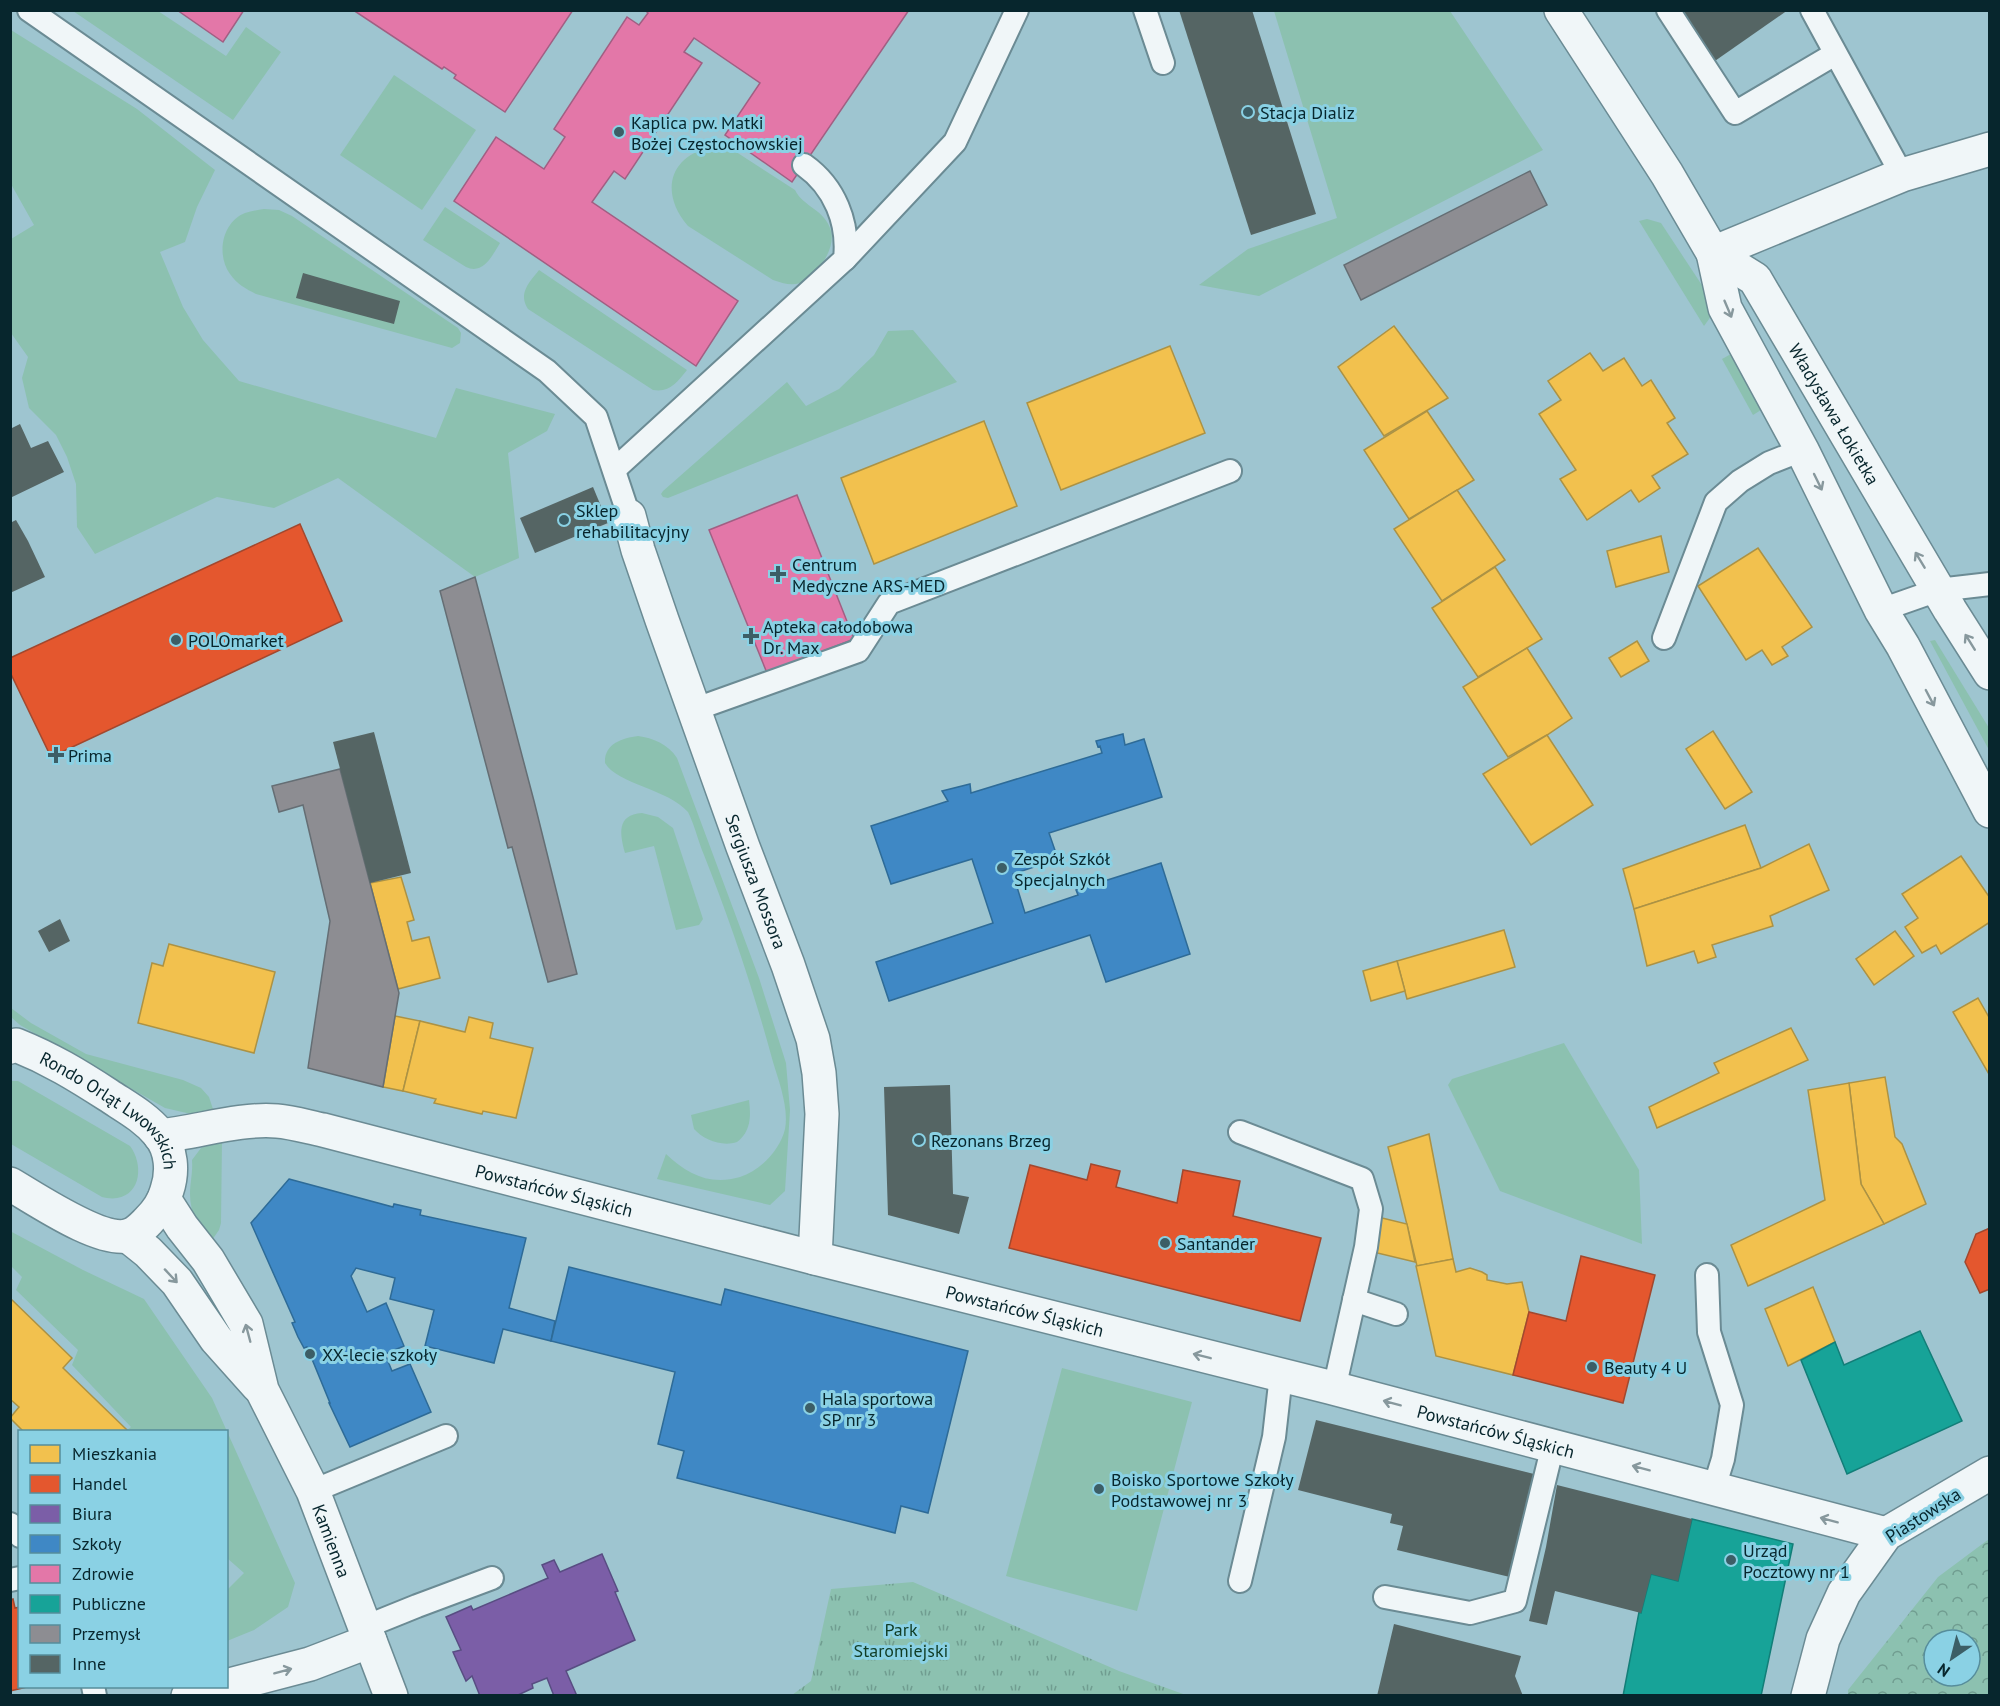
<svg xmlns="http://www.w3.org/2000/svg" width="2000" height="1706" viewBox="0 0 2000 1706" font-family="'PT Sans',sans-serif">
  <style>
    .green { fill: #8cc1b0 }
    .forest { fill: url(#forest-crowns); fill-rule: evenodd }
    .park { fill: url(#park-tufts) }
    .homes { fill: #f2c14e; stroke: #ac9244; stroke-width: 1.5 }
    .shops { fill: #e4572e; stroke: #a2482e; stroke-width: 1.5 }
    .offices { fill: #7b5ea7; stroke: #584d82; stroke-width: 1.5 }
    .schools { fill: #3f88c5; stroke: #2e6b97; stroke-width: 1.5 }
    .health { fill: #e377a8; stroke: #a15f83; stroke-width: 1.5 }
    .public { fill: #17a398; stroke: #127e78; stroke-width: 1.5 }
    .industry { fill: #8d8d92; stroke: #656e74; stroke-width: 1.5 }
    .building { fill: #556564 }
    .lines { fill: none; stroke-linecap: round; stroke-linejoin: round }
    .lane-casing { stroke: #6b8b94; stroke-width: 26 }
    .street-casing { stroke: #6b8b94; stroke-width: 36 }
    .secondary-casing { stroke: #6b8b94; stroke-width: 36 }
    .lane { stroke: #f0f6f8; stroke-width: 22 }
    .street { stroke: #f0f6f8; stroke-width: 33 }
    .secondary { stroke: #f0f6f8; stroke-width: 33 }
    .oneway { stroke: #87989d }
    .poi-dot { fill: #3c5e66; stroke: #8ad1e4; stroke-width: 2 }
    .labels { text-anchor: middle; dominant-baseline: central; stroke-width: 6; stroke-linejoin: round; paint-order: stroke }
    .poi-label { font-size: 18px; fill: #07262d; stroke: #8ad1e4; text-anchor: start }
    .street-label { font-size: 18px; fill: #07262d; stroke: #8ad1e4 }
    .park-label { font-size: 18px; fill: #103c24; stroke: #8ad1e4 }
  </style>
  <defs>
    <pattern id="forest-crowns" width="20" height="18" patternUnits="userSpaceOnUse" patternTransform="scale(1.5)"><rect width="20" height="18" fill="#8cc1b0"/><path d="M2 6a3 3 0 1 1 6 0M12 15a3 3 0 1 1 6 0" fill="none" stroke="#709d90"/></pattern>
    <pattern id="park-tufts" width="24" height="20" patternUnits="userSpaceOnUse" patternTransform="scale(1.5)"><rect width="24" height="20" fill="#8cc1b0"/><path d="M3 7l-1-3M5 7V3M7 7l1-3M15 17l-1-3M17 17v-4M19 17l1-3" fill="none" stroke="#709d90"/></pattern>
  </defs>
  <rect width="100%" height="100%" fill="#9ec5d0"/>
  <g class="green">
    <path d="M73 11H158L226 56 246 27 281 52 233 120Z"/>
    <path d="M1274 11H1450L1543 150 1259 296 1199 285 1248 249 1337 218Z"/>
    <path d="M11 30 137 109 215 170 197 207 185 242 160 252 183 307 203 340 239 381 436 438 456 388 555 414 547 431 508 453 519 558 475 577 338 478 274 508 217 497 95 554 77 527 76 484 67 457 56 435 29 408 22 378 28 357 11 333V239L34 225 11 184Z"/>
    <path d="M394 75 476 130 422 210 340 155Z"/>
    <path d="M712 147 730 148 795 190C803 207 825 209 831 231 836 249 817 276 800 283 791 286 782 283 773 280L688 226C660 194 668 156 712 147Z"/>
    <path d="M445 207 500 243C492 256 483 275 466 267L423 240Z"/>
    <path d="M264 209 279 210 292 216 458 328 461 333 460 343 452 348 256 294C246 289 237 284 230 274 216 255 222 222 245 213 251 211 258 210 264 209Z"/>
    <path d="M1647 219 1661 223 1717 308 1704 326 1639 221Z"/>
    <path d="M539 270 687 370C677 382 670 393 653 390L528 309C518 293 529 283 539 270Z"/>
    <path d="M913 330 957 382 668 498 663 497 661 494 663 491 787 382 806 406 839 389 874 355 888 331Z"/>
    <path d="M1731 354 1761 410 1753 415 1722 359Z"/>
    <path d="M1935 640 1989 728V750L1930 641Z"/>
    <path d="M638 736C653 738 668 744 677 758L759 978 786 1063 790 1110 785 1191 770 1205 657 1179 666 1154C687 1174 710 1186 740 1177 761 1170 780 1150 785 1129 789 1108 779 1082 773 1062 754 992 731 923 704 855 698 841 695 826 688 812 668 789 617 784 605 763 604 744 622 738 638 736Z"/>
    <path d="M642 813 658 817 673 828 703 919 699 925 676 930 654 846 625 853C620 834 616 815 642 813Z"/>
    <path d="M11 1008 31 1023 86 1054 183 1080 201 1088 209 1097 214 1112 191 1114 165 1108 20 1025 11 1017Z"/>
    <path d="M1564 1043 1639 1170 1642 1244 1500 1191 1448 1085 1452 1079Z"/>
    <path d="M11 1081H18L130 1146C143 1163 142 1194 117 1198 112 1199 106 1198 102 1197L11 1144Z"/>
    <path d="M749 1100C751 1117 751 1131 737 1142 722 1147 704 1140 694 1129L691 1115Z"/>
    <path d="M222 1140 221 1223 219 1230 210 1243C199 1228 190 1214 190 1194 190 1183 193 1172 192 1160L201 1148Z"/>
    <path d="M10 1231 83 1270 144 1299 212 1398 295 1583 288 1607 254 1630 227 1641V1590L244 1573 227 1558 226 1432 126 1431 131 1427 72 1365 78 1350 16 1290 22 1277 11 1266Z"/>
    <path d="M1062 1368 1192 1402 1137 1611 1006 1576Z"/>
  </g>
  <path class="forest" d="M1989 1539V1695H1848V1690L1938 1577ZM1934 1640H1970V1676H1934Z"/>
  <path class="park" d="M913 1582 1119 1671 1186 1695H792L811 1681 831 1589Z"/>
  <g class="homes">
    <path d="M1394 326 1448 398 1384 436 1338 367Z"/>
    <path d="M1170 346 1205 433 1061 490 1027 403Z"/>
    <path d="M1590 353 1603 371 1624 358 1642 386 1651 380 1675 418 1667 423 1688 454 1652 476 1660 488 1639 502 1631 490 1587 520 1560 479 1576 470 1539 414 1561 400 1548 381Z"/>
    <path d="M1427 411 1474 480 1409 519 1364 450Z"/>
    <path d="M984 421 1017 506 874 564 841 478Z"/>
    <path d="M1457 490 1505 560 1442 601 1394 529Z"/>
    <path d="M1661 536 1669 572 1616 587 1607 551Z"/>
    <path d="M1758 548 1812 627 1782 647 1788 656 1772 665 1762 650 1746 660 1698 586Z"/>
    <path d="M1495 567 1542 639 1478 677 1432 608Z"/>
    <path d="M1637 641 1649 661 1621 677 1609 658Z"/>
    <path d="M1527 648 1572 718 1547 735 1508 757 1463 687Z"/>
    <path d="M1713 731 1752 792 1725 809 1686 749Z"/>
    <path d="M1547 735 1593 805 1531 845 1483 774Z"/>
    <path d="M1745 825 1761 868 1634 909 1623 869Z"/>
    <path d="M1809 844 1829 890 1770 916 1773 926 1712 945 1716 957 1698 963 1694 951 1647 966 1634 909 1761 868Z"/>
    <path d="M1961 856 1990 898V922L1941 954 1936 945 1922 953 1905 927 1918 918 1902 894Z"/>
    <path d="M401 877 414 920 407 922 412 941 429 937 440 978 398 989 370 883Z"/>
    <path d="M1504 930 1515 967 1407 999 1397 961Z"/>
    <path d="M1895 931 1914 956 1874 985 1856 959Z"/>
    <path d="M169 944 275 972 254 1053 138 1023 152 963 163 966Z"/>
    <path d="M1397 961 1405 991 1371 1001 1363 971Z"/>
    <path d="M1978 998 1990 1019V1076L1953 1012Z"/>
    <path d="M395 1016 420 1021 403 1091 383 1087Z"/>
    <path d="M469 1017 493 1023 490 1038 533 1048 516 1118 483 1111 482 1114 434 1103 436 1099 403 1091 420 1021 465 1032Z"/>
    <path d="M1791 1028 1808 1060 1657 1128 1649 1107 1719 1073 1714 1063Z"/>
    <path d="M1885 1077 1895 1137 1902 1144 1926 1204 1884 1224 1861 1184 1849 1083Z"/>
    <path d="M1849 1083 1861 1184 1884 1224 1748 1286 1731 1245 1825 1200 1808 1090Z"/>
    <path d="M1429 1134 1453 1259 1417 1266 1388 1147Z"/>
    <path d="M1378 1217 1407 1224 1415 1262 1369 1251Z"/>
    <path d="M1453 1259 1456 1272 1470 1268 1482 1272 1487 1275V1280L1507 1284 1522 1282 1529 1312 1513 1375 1436 1356 1416 1266Z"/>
    <path d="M1813 1287 1835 1342 1788 1366 1765 1309Z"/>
    <path d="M10 1298 72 1358 63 1368 127 1430 125 1432H24L10 1418 19 1407 10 1399Z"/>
  </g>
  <g class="shops">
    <path d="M300 524 342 621 51 757 10 672V658Z"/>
    <path d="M1091 1164 1120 1171 1116 1187 1177 1203 1183 1170 1240 1181 1233 1216 1321 1238 1300 1321 1009 1248 1030 1165 1087 1180Z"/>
    <path d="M1990 1228V1289L1980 1293 1965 1262 1976 1234Z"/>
    <path d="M1581 1256 1655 1275 1623 1403 1513 1375 1529 1312 1566 1321Z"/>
    <path d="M13 1599 15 1608 20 1607V1686H31L10 1691V1600Z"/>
  </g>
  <path class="offices" d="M602 1554 618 1591 615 1592 635 1640 566 1671 577 1696H554L547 1678 532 1684 533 1688 516 1696H480L472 1676 466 1681 460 1668 453 1652 461 1650 446 1617 471 1606 473 1610 548 1578 542 1565 554 1560 560 1572Z"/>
  <g class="schools">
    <path d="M1123 734 1125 745 1144 739 1162 797 1049 833 1058 859 1013 874 1025 913 1078 895 1076 890 1161 863 1190 954 1106 982 1090 935 889 1001 876 962 993 923 972 859 891 884 871 826 948 801 942 791 970 784 971 793 1102 753 1100 746 1098 747 1096 741Z"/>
    <path d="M289 1179 393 1207 394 1204 421 1210 420 1215 526 1238 509 1308 555 1321 551 1341 503 1329 494 1363 425 1346 434 1310 390 1299 395 1278 356 1268 351 1276 367 1312 386 1303 404 1346 385 1354 392 1371 410 1364 431 1412 350 1447 329 1403H330L307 1347 304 1348 298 1337 292 1323 295 1322 251 1223Z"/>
    <path d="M569 1267 721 1305 725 1289 968 1351 928 1513 901 1506 895 1533 677 1478 684 1451 658 1444 675 1372 551 1341Z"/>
  </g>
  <g class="health">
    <path d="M177 10H244L223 42Z"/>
    <path d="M353 10H573L505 112 454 78 456 75 444 67 442 69Z"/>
    <path d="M645 10H909L792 182 725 135 760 83 694 38 684 52 702 63 625 179 614 171 592 202 738 301 696 366 454 201 496 137 544 169 565 137 554 129 627 17 639 25 648 13Z"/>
    <path d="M797 495 854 639 767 673 709 530Z"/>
  </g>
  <g class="public">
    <path d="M1920 1331 1962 1421 1847 1474 1801 1360 1835 1342 1844 1365Z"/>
    <path d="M1692 1519 1793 1544 1761 1696H1623L1639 1612 1641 1613 1651 1574 1678 1581Z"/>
  </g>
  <g class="industry">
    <path d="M1530 171 1547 205 1361 300 1344 265Z"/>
    <path d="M475 577 534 801 577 974 548 982 512 847 508 848 440 591Z"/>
    <path d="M340 769 399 993 383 1087 308 1068 330 921 303 805 279 812 272 786Z"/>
  </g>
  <g class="building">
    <path d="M1179 10H1252L1316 214 1251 235Z"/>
    <path d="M1678 10H1788L1712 63Z"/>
    <path d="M303 273 400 301 394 324 296 298Z"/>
    <path d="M20 424 31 448 48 441 64 472 10 498V429Z"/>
    <path d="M593 487 608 523 535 553 520 518Z"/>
    <path d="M16 520 28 541 45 577 10 593V523Z"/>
    <path d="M374 732 411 873 370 883 333 742Z"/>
    <path d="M60 919 70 941 49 952 38 931Z"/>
    <path d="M950 1085 953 1194 969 1197 959 1234 888 1215 884 1087Z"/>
    <path d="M1316 1420 1538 1475 1514 1578 1397 1550 1403 1526 1390 1523 1392 1514 1298 1490Z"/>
    <path d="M1557 1485 1692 1519 1678 1581 1651 1574 1641 1613 1555 1591 1547 1625 1529 1621 1546 1547Z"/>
    <path d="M1394 1624 1521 1656 1515 1676 1523 1696H1377Z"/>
  </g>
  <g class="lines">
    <defs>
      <g id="lane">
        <path d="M29 10 547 371 596 417 629 516"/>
        <path d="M1145 10 1163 63"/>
        <path d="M1668 10 1735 113 1835 54"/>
        <path d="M1812 10 1902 175"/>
        <path d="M845 259 955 142 1017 10"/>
        <path d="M615 469 845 259C849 223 835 187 804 165"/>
        <path d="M1881 610 1938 590 1990 584"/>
        <path d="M1664 638 1716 502 1740 481 1769 463 1802 450"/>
        <path d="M693 710 858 651 889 603 1230 471"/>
        <path d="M1240 1132 1362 1179 1371 1209 1366 1247 1337 1376 1329 1387"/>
        <path d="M1707 1275 1709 1332 1732 1405 1723 1459 1714 1488"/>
        <path d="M1354 1300 1396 1314"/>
        <path d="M313 1491 446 1436"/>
        <path d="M10 1524 20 1536"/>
        <path d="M10 1580 20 1578"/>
        <path d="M1240 1581 1274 1437 1281 1375"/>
        <path d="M1385 1597 1470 1613 1515 1601 1553 1445"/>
        <path d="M365 1627 417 1606 492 1578"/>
        <path d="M93 1686 95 1696"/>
      </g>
      <g id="street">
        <path d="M1713 253 1902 175 1990 149"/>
        <path id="s1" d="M629 516 638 550 662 620 743 847 788 965 813 1039 819 1073 822 1114 815 1258"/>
        <path id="s2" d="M10 1047 16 1045C51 1059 77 1075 108 1095 126 1107 145 1117 159 1134 172 1150 173 1172 167 1190 164 1202 157 1212 148 1221 143 1226 138 1232 130 1235 103 1245 36 1199 10 1184"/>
        <path id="s3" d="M160 1136C199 1132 238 1118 277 1121 292 1122 308 1127 323 1130L815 1258 1329 1387 1886 1534"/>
        <path id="s4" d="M164 1199 182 1227 208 1260 246 1324 262 1390 313 1491 391 1696"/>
        <path d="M128 1236 148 1252 177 1282 216 1339 258 1386"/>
        <path d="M226 1686 310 1664 370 1641"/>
        <path d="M188 1696 224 1686"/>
      </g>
      <g id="secondary">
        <path d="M1561 10 1667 174 1713 253 1725 308 1802 450 1881 610 1903 646 1990 811"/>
        <path id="s5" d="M1713 253 1755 279 1950 610 1990 673"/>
        <path d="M1808 1696 1823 1639 1844 1593 1886 1534 1990 1473"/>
      </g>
    </defs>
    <use href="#lane" class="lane-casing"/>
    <use href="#street" class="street-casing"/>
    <use href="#secondary" class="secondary-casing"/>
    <use href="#lane" class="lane"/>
    <use href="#street" class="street"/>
    <use href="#secondary" class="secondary"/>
  </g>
  <defs><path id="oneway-shaft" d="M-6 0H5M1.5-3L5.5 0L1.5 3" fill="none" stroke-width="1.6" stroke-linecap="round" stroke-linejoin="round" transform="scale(1.5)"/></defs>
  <g class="oneway">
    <use href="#oneway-shaft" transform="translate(1728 309) rotate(67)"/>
    <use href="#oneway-shaft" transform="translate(1818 482) rotate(64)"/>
    <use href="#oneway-shaft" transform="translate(1920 560) rotate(-121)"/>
    <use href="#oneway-shaft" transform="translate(1970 642) rotate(-122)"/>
    <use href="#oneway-shaft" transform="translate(1930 698) rotate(62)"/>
    <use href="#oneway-shaft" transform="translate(171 1276) rotate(47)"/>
    <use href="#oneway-shaft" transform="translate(248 1333) rotate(-105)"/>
    <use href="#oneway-shaft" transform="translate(1202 1356) rotate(-166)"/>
    <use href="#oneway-shaft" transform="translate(1392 1403) rotate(-165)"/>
    <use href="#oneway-shaft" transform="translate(1641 1468) rotate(-165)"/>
    <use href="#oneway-shaft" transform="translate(1829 1520) rotate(-165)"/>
    <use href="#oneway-shaft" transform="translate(283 1671) rotate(-15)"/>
  </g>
  <g class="poi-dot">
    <circle cx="1248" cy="112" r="6"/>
    <circle cx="619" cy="132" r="6"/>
    <circle cx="564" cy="520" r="6"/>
    <path d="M775 565h6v6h6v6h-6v6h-6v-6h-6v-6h6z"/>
    <path d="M748 627h6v6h6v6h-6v6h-6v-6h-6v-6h6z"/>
    <circle cx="176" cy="640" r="6"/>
    <path d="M53 746h6v6h6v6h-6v6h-6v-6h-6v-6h6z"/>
    <circle cx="1002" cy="868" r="6"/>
    <circle cx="919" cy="1140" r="6"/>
    <circle cx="1165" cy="1243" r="6"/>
    <circle cx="310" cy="1354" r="6"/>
    <circle cx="1592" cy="1367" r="6"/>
    <circle cx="810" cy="1408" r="6"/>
    <circle cx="1099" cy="1489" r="6"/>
    <circle cx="1731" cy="1560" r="6"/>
  </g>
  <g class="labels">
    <g class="poi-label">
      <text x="1260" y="112">Stacja Dializ</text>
      <text x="631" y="122">Kaplica pw. Matki<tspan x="631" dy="21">Bożej Częstochowskiej</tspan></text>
      <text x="576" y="510">Sklep<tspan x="576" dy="21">rehabilitacyjny</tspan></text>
      <text x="792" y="564">Centrum<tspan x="792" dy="21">Medyczne ARS-MED</tspan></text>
      <text x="763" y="626">Apteka całodobowa<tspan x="763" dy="21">Dr. Max</tspan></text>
      <text x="188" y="640">POLOmarket</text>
      <text x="68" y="755">Prima</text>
      <text x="1014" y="858">Zespół Szkół<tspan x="1014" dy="21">Specjalnych</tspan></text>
      <text x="931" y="1140">Rezonans Brzeg</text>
      <text x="1177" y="1243">Santander</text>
      <text x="322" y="1354">XX-lecie szkoły</text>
      <text x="1604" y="1367">Beauty 4 U</text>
      <text x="822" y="1398">Hala sportowa<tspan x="822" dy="21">SP nr 3</tspan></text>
      <text x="1111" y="1479">Boisko Sportowe Szkoły<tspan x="1111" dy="21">Podstawowej nr 3</tspan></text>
      <text x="1743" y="1550">Urząd<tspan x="1743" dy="21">Pocztowy nr 1</tspan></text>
    </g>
    <g class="street-label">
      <text stroke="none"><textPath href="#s5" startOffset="206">Władysława Łokietka</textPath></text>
      <text stroke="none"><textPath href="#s1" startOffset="387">Sergiusza Mossora</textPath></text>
      <text stroke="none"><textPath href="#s2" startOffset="124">Rondo Orląt Lwowskich</textPath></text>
      <text stroke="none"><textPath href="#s3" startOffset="404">Powstańców Śląskich</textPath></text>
      <text stroke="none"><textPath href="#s3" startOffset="890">Powstańców Śląskich</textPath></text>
      <text stroke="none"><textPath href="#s3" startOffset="1376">Powstańców Śląskich</textPath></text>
      <text transform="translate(1923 1515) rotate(-33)">Piastowska</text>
      <text stroke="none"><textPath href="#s4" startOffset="384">Kamienna</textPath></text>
    </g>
    <g class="park-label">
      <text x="901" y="1629">Park<tspan x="901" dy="21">Staromiejski</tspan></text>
    </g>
  </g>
  <rect width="2000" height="1706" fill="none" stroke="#07262d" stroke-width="24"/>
  <rect x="18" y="1430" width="210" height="258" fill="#8ad1e4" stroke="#568d9b" stroke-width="1.5"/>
  <rect x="30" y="1445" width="30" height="18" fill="#f2c14e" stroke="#568d9b" stroke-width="1.5"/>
  <text x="72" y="1460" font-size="18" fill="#07262d">Mieszkania</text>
  <rect x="30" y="1475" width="30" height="18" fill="#e4572e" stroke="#568d9b" stroke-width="1.5"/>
  <text x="72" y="1490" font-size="18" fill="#07262d">Handel</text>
  <rect x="30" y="1505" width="30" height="18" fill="#7b5ea7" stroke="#568d9b" stroke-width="1.5"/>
  <text x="72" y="1520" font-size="18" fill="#07262d">Biura</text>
  <rect x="30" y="1535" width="30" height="18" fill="#3f88c5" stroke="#568d9b" stroke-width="1.5"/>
  <text x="72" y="1550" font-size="18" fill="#07262d">Szkoły</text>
  <rect x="30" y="1565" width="30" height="18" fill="#e377a8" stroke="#568d9b" stroke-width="1.5"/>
  <text x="72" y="1580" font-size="18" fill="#07262d">Zdrowie</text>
  <rect x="30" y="1595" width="30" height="18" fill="#17a398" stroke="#568d9b" stroke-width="1.5"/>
  <text x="72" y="1610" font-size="18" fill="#07262d">Publiczne</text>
  <rect x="30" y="1625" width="30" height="18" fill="#8d8d92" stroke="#568d9b" stroke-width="1.5"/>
  <text x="72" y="1640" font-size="18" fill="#07262d">Przemysł</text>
  <rect x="30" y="1655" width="30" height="18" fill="#556564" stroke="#568d9b" stroke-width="1.5"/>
  <text x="72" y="1670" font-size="18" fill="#07262d">Inne</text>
  <g transform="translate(1952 1658) rotate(215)"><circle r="28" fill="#8ad1e4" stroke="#568d9b" stroke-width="1.5"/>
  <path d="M0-4.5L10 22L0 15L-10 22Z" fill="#3c5e66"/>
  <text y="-9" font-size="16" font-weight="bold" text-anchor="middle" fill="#07262d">N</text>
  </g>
</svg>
